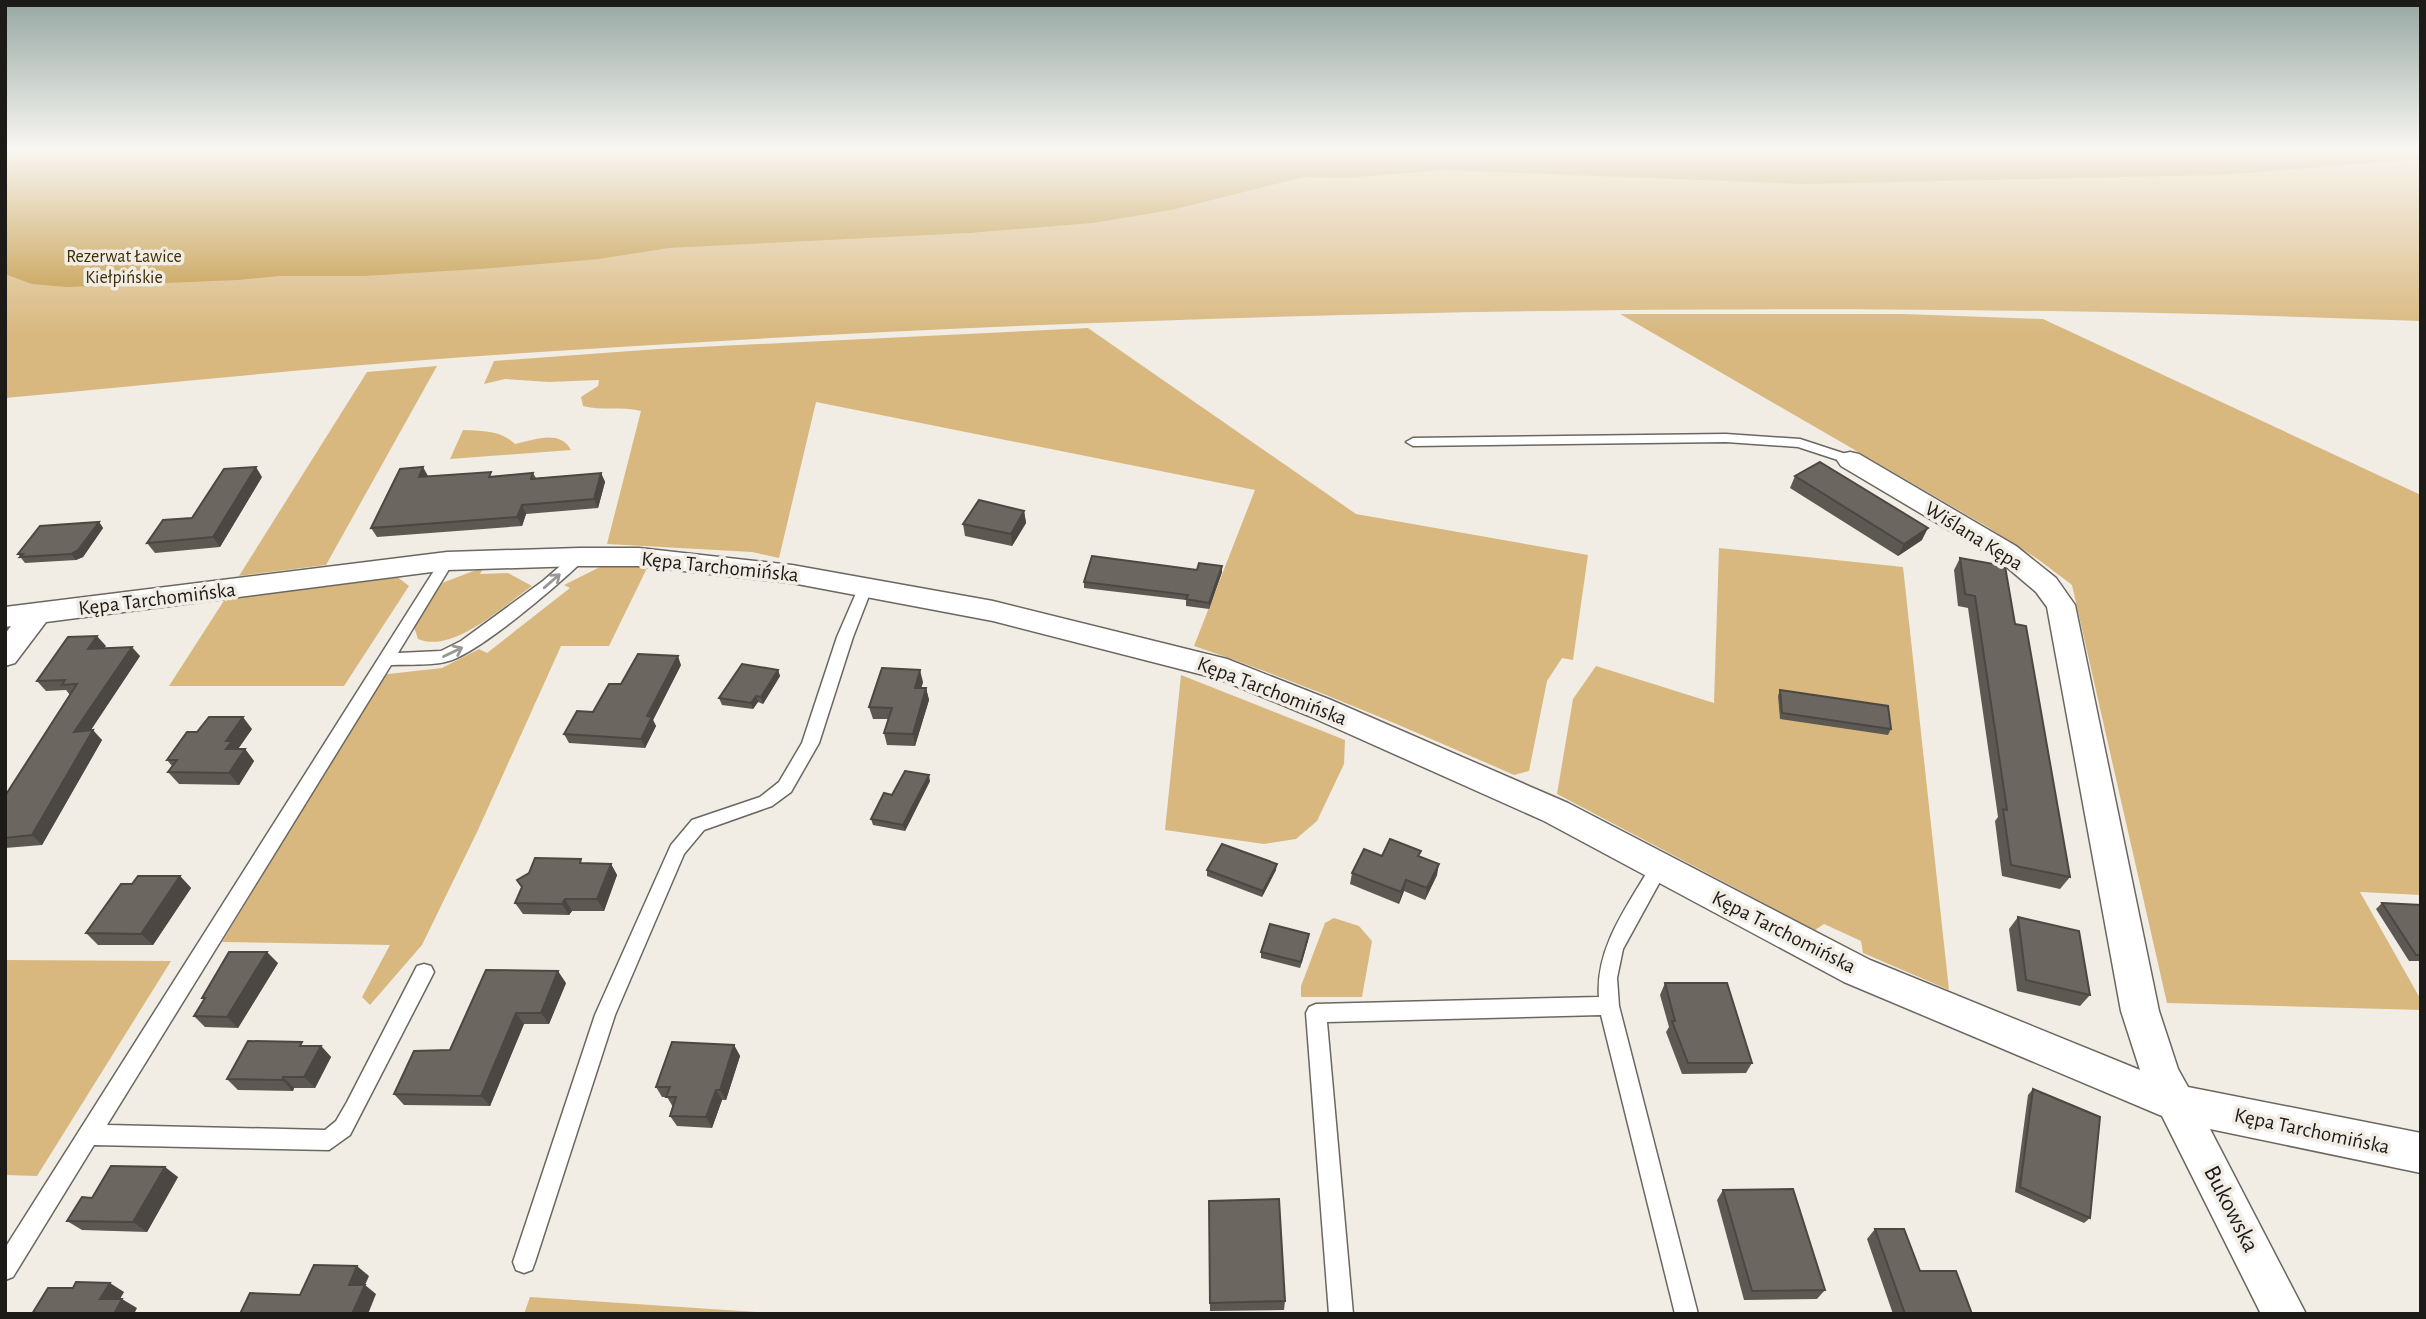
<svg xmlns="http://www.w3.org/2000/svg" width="2426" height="1319" viewBox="0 0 2426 1319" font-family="'Alegreya Sans',sans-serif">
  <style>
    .green { fill: #d8b87f }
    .water { fill: #bf933a }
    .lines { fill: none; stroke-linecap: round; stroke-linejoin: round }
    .service-casing { stroke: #6b6760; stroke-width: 3 }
    .minor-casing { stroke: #6b6760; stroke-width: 3 }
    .service { fill: #fff; fill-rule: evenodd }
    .minor { fill: #fff; fill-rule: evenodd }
    .wall { fill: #5c5953 }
    .shaded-wall { fill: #4b4843 }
    .building { fill: #6b6760; stroke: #4b4843; stroke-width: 2 }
    .oneway { stroke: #999897 }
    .labels { text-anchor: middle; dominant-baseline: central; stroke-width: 7; stroke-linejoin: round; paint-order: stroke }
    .far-park-label { font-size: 18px; fill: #3f2c05; stroke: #f1ede5 }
    .street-label { font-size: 21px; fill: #1c1b18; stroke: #f1ede5 }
    .near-street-label { font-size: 24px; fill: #1c1b18; stroke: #f1ede5 }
  </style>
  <rect width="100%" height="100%" fill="#f1ede5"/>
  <g class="green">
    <path d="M5 148H2421V321C1769 296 1116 312 465 357 312 368 158 384 5 398Z"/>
    <path d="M1620 314H1904L2043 319 2421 495V895L2360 892 2421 1000V1010L2167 1003 2072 585 2039 560 1986 526Z"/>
    <path d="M1088 328 1356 514 1588 555 1573 660 1562 658 1547 681 1529 771 1514 775C1409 729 1304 683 1194 646L1255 490 816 402 779 558 752 552 607 544 641 411C621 406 602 411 583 406L581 397 598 386 599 380 549 382 505 379 484 384 494 361 658 349Z"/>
    <path d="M437 366 326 565 239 576 367 372Z"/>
    <path d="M463 430C482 431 501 430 515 444 534 440 560 429 571 450L450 459Z"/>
    <path d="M1719 548 1903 567 1949 990 1863 953 1861 941 1824 924 1815 930 1557 794 1573 699 1596 666 1714 703Z"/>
    <path d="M602 566H648L609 646H561L478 830 422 945 370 1005 362 997 390 945 222 942 383 677 388 674 442 668 479 649 487 653 570 588 564 585Z"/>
    <path d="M484 567 480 574 508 573 532 586C503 606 453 654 418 639L414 627 442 583Z"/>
    <path d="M396 576 409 586 344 686H169L225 599Z"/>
    <path d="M1181 675 1345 740 1344 764 1317 821 1296 839 1264 844 1165 830Z"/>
    <path d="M1334 918 1359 926 1372 941 1362 997H1301V986L1325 923Z"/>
    <path d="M5 960 171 961 37 1176 5 1175Z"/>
    <path d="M530 1297 788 1314H524Z"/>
  </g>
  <path class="water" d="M5 148H2421V159L2222 175 1803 184 1443 170 1347 178 1304 177 1171 210 1093 223 969 233 669 248 599 259 480 269 364 276H279L238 280 67 287 32 284 5 274Z"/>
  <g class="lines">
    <defs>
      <g id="service">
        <path d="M1726 434 1800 439 1855 457 1857 460 1850 464 1798 447 1726 442 1413 446 1406 442 1413 438Z"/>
        <path d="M579 552 586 557 584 560C559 584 475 657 445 662 428 666 408 664 391 665L107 1125 325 1130 336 1121 347 1102 417 966 424 964 431 966 434 972 431 978 350 1135 329 1150 94 1145 13 1277 5 1280V1248L442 558 447 556 454 561 398 653 441 651 461 641 543 581 574 554Z"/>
        <path d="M865 583 872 588 853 637 819 743 791 792 772 806 704 830 684 854 615 1015 535 1262 532 1270 524 1273 516 1270 513 1262 595 1015 671 845 692 820 760 797 779 782 802 743 837 637 860 584Z"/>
        <path d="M1659 860 1665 862 1668 867 1623 949 1617 978 1619 1006 1698 1314H1675L1601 1015 1327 1022 1353 1314H1329L1306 1013 1309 1007 1316 1004 1599 997C1595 947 1629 904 1653 862Z"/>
      </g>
      <path id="minor" d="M1850 452 1859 454 2016 546 2056 578 2075 605 2159 1011 2178 1069 2188 1087 2421 1133V1173L2210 1129 2306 1314H2261L2162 1116 1844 982 1544 821 1309 716 1219 679 993 621 792 583 639 566H579L447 570 46 622 15 663 5 666V634L11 626 5 627V607L447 552 579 548H639L792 565 993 601 1227 659 1331 700 1568 803 1870 960 2140 1070 2121 1011 2047 607 2036 592 1996 558 1841 466 1837 460 1841 454Z"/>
    </defs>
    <use href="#service" class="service-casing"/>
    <use href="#minor" class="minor-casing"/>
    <use href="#service" class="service"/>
    <use href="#minor" class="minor"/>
  </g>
  <g class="wall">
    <path d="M533 473 536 478 601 473 605 482 598 508 526 514 522 526 377 537 371 528 428 476H493Z"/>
    <path d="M1795 476 1922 540 1898 556 1790 488Z"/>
    <path d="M262 477 220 547 155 553 147 543Z"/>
    <path d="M1024 511 1026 523 1012 546 965 536 963 524Z"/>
    <path d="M99 522 103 528 83 557 76 560 25 563 18 554Z"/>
    <path d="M1960 558 2015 624 2070 877 2060 889 2002 876 1995 821 1998 817 1968 608 1958 606 1954 570Z"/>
    <path d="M1222 566V572L1209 609 1186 606V600L1084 588V582L1197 570Z"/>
    <path d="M106 646 104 648 140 656 90 731 102 740 42 845 5 848V796L70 695 66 690 46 691 37 681Z"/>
    <path d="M681 665 653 720 656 726 645 748 569 743 564 734 593 712 621 684Z"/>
    <path d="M778 670 780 676 763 704 758 702 753 709 722 705 719 698Z"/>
    <path d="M923 682 921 688H926L929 700 915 746 887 745 884 733 888 719H873L869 707Z"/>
    <path d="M1780 690 1891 729 1888 735 1780 719 1778 696Z"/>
    <path d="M252 729 238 749H245L254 761 239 785 179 784 168 772 172 766 167 760Z"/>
    <path d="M930 781 905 831 873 825 871 819 892 795Z"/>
    <path d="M1382 856H1419L1437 875 1425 900 1404 891 1399 904 1350 884 1352 873Z"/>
    <path d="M584 863 611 864 617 875 604 911H572L569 915 523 914 515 903 522 888 517 880Z"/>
    <path d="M1207 870H1276L1262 897 1207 876Z"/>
    <path d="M180 876 191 888 153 945H98L86 933 132 884Z"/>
    <path d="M2382 903 2421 905V961H2409L2376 909Z"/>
    <path d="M2018 917 2090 995 2080 1006 2017 991 2009 929Z"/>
    <path d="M1308 940 1300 968 1261 958V952Z"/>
    <path d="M278 963 238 1028 205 1027 194 1016 204 1000 202 998Z"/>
    <path d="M566 983 549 1024H524L490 1106 404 1105 394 1094 450 1050Z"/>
    <path d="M1665 983 1752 1063 1746 1073 1682 1074 1666 1032 1669 1027 1660 995Z"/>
    <path d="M734 1045 740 1056 726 1100H722L712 1128 677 1126 670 1116 673 1107 667 1097H662L656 1087Z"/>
    <path d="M305 1046H321L331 1057 315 1088H294L293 1091 238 1090 227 1079Z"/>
    <path d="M2033 1089 2090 1218 2084 1223 2015 1192 2028 1095Z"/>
    <path d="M178 1177 147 1232 82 1230 67 1221 92 1198Z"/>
    <path d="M1723 1190 1825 1290 1817 1299 1744 1300 1717 1200Z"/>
    <path d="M1209 1201 1285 1301 1284 1310 1210 1311Z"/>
    <path d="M1875 1229 1920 1271 1972 1314H1893L1867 1239Z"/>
  </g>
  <g class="shaded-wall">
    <path d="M256 467 262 477 220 547 213 537Z"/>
    <path d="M423 467 428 476 419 477Z"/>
    <path d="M601 473 605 482 598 508 594 499Z"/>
    <path d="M522 505 526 514 522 526 517 517Z"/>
    <path d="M1024 511 1026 523 1012 546 1011 534Z"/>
    <path d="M99 522 103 528 83 557 76 560 71 554Z"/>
    <path d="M1928 528 1922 540 1898 556 1904 544Z"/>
    <path d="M1222 566V572L1209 609V603Z"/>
    <path d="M97 636 106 646 96 659 88 649Z"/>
    <path d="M132 647 140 656 83 742 74 732Z"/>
    <path d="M678 656 681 665 653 720 656 726 645 748 641 739 647 716Z"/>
    <path d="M778 670 780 676 763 704 761 697Z"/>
    <path d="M920 670 923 682 918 700 915 688Z"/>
    <path d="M926 688 929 700 915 746 913 734Z"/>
    <path d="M756 696 758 702 753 709 751 703Z"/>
    <path d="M243 717 252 729 238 749H226V741Z"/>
    <path d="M93 730 102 740 42 845 32 835Z"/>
    <path d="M245 749 254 761 239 785 229 773Z"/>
    <path d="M929 775 930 781 905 831 903 825Z"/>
    <path d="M611 864 617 875 604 911 597 899Z"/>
    <path d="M1277 864 1276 870 1262 897 1263 891Z"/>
    <path d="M1439 864 1437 875 1425 900 1427 888Z"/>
    <path d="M180 876 191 888 153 945 141 934Z"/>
    <path d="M1406 880 1404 891 1399 904 1401 892Z"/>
    <path d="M565 899 572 911 569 915 562 904Z"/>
    <path d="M1309 934 1308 940 1300 968 1301 962Z"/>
    <path d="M267 952 278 963 238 1028 227 1017Z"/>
    <path d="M558 971 566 983 549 1024 541 1013Z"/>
    <path d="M516 1013 524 1024 490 1106 481 1096Z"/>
    <path d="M734 1045 740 1056 726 1100 720 1090Z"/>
    <path d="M321 1046 331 1057 315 1088 304 1077Z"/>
    <path d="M283 1077 294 1088 293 1091 282 1080Z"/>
    <path d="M716 1090 722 1100 712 1128 706 1117Z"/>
    <path d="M165 1167 178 1177 147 1232 133 1222Z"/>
    <path d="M357 1266 369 1276 361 1294 349 1285Z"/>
    <path d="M110 1283 124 1292 115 1308 100 1299Z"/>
    <path d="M365 1285 376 1294 368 1314H352Z"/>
    <path d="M122 1299 137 1308 134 1314H114Z"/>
  </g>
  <g class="building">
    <path d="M1820 462 1928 528 1904 544 1795 476Z"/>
    <path d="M256 467 213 537 147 543 163 520 192 518 224 469Z"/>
    <path d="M423 467 419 477 491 472 489 477 533 473 531 479 601 473 594 499 522 505 517 517 371 528 400 469Z"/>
    <path d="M979 500 1024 511 1011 534 963 524Z"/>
    <path d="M99 522 78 550 71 554 20 557 23 554H18L40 526Z"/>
    <path d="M1092 556 1197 570 1199 563 1222 566 1209 603 1186 599 1188 595 1084 582Z"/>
    <path d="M1960 558 2005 566 2015 624 2026 626 2070 877 2011 865 2003 809 2007 810 1975 596 1965 594Z"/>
    <path d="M97 636 88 649 132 647 74 732 93 730 32 835 5 838V796L77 684 62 685 65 680 37 681 68 637Z"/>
    <path d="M638 654 678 656 647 716 652 717 641 739 564 734 577 711 593 712 609 684H621Z"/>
    <path d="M742 664 778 670 761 697 756 696 751 703 719 698Z"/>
    <path d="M882 668 920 670 915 688H926L913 734 884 733 892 708 869 707Z"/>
    <path d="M1780 690 1888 706 1891 729 1782 713Z"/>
    <path d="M209 717H243L226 741H232L226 749H245L229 773 168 772 177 760H167L187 732H197Z"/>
    <path d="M905 771 929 775 903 825 871 819 884 793 892 795Z"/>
    <path d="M1390 839 1421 851 1418 856 1439 864 1427 888 1406 880 1401 892 1352 873 1364 849 1382 856Z"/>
    <path d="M1222 844 1277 864 1263 891 1207 870Z"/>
    <path d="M535 858 581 859 580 863 611 864 597 899H565L562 904 515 903 522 887 517 880 529 873Z"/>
    <path d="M138 876H180L141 934 86 933 121 884H132Z"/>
    <path d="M2382 903 2421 905V955H2416Z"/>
    <path d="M2018 917 2079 931 2090 995 2026 980Z"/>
    <path d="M1270 924 1309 934 1301 962 1261 952Z"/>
    <path d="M229 952H267L227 1017 194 1016 205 998H202Z"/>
    <path d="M486 970 558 971 541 1013H516L481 1096 394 1094 414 1051 450 1050Z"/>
    <path d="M1665 983H1727L1752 1063H1688L1672 1021H1675Z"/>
    <path d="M248 1041 302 1042 300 1046H321L304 1077H283L282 1080 227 1079Z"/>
    <path d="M672 1042 734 1045 720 1090H716L706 1117 670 1116 676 1097H666L670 1087H656Z"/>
    <path d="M2033 1089 2100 1117 2090 1218 2020 1187Z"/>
    <path d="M111 1166 165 1167 133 1222 67 1221 82 1197 92 1198Z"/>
    <path d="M1793 1189 1825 1290 1752 1291 1723 1190Z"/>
    <path d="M1279 1199 1285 1301 1210 1303 1209 1201Z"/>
    <path d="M1875 1229H1904L1920 1271H1956L1972 1314H1905Z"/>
    <path d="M314 1265 357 1266 349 1285H365L352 1314H240L250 1293 300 1295Z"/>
    <path d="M76 1282 110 1283 100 1299H122L114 1314H32L48 1288H73Z"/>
  </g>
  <defs><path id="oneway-shaft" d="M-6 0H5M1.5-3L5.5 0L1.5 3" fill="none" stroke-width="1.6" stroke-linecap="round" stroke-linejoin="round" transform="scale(1.75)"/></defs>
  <g class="oneway">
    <use href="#oneway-shaft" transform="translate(552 581) rotate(-41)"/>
    <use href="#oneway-shaft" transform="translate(453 652) rotate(-26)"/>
  </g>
  <linearGradient id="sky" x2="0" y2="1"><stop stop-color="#97a7a2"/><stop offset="0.45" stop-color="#f9f7f3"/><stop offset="1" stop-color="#f9f7f3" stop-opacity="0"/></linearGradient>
  <rect width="2426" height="332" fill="url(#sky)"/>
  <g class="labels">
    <g class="far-park-label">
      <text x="124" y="257">Rezerwat Ławice<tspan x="124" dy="21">Kiełpińskie</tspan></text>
    </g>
    <g class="street-label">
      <text transform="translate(1974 536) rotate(32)">Wiślana Kępa</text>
      <text transform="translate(720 567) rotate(6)">Kępa Tarchomińska</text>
      <text transform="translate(157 599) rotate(-7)">Kępa Tarchomińska</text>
      <text transform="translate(1272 691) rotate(21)">Kępa Tarchomińska</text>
      <text transform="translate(1784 932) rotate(27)">Kępa Tarchomińska</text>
      <text transform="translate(2312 1131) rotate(12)">Kępa Tarchomińska</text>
    </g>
    <g class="near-street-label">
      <text transform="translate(2231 1209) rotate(63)">Bukowska</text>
    </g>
  </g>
  <rect width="2426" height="1319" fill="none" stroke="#1c1b18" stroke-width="14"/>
</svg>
